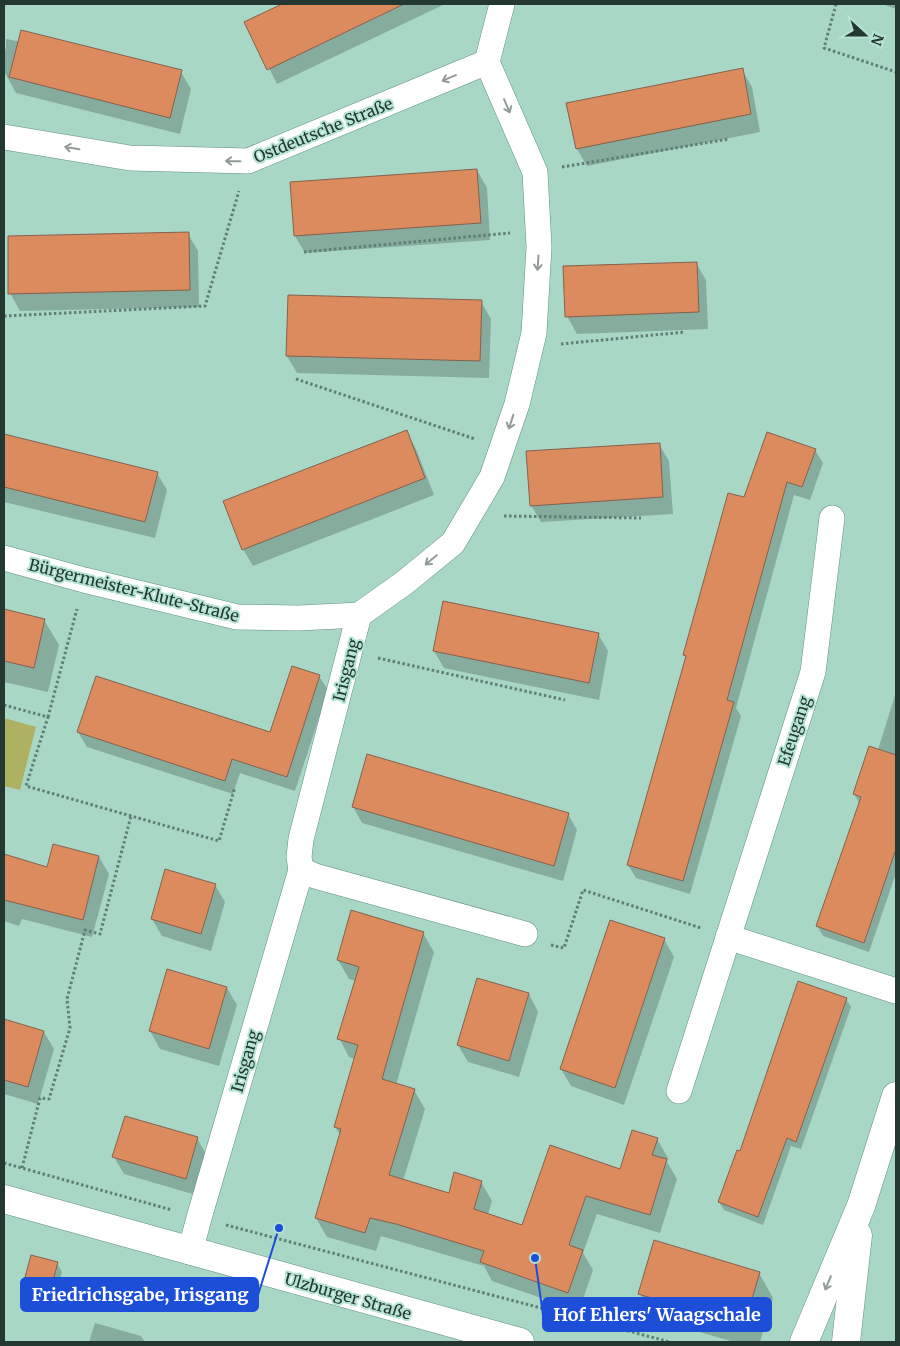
<svg xmlns="http://www.w3.org/2000/svg" width="900" height="1346" viewBox="0 0 900 1346" font-family="Merriweather,serif">
  <style>
    .green { fill: #aeb161 }
    .shadow { fill: #0003 }
    .building { fill: #db8b5d; stroke: #85614e }
    .lines { fill: none; stroke-linecap: round; stroke-linejoin: round }
    .street-casing { stroke: #639080; stroke-width: 26 }
    .secondary-casing { stroke: #639080; stroke-width: 29 }
    .path { stroke: #607f74; stroke-width: 3; stroke-dasharray: 2.5 2.5; stroke-linecap: butt }
    .street { stroke: #fff; stroke-width: 25 }
    .secondary { stroke: #fff; stroke-width: 28 }
    .oneway { stroke: #929b98 }
    .labels { text-anchor: middle; dominant-baseline: central; stroke-width: 4; stroke-linejoin: round; paint-order: stroke }
    .street-label { font-size: 16px; fill: #243731; stroke: #b5e4d3 }
    .leader { fill: none; stroke: #1d4ed8; stroke-width: 2 }
    .callout-dot { fill: #1d4ed8; stroke: #b5e4d3; stroke-width: 2 }
    .callout { fill: #1d4ed8; stroke: #1d4ed8; stroke-width: 2 }
    .callout-label { font-size: 18px; text-anchor: middle; font-weight: bold; fill: #fff }
  </style>
  <rect width="100%" height="100%" fill="#a8d7c6"/>
  <path class="green" d="M4 718 36 727 20 790 4 786Z"/>
  <g class="shadow">
    <path d="M285 4H445L277 84 246 22Z"/>
    <path d="M882 4H896V9Z"/>
    <path d="M6 39 181 72 191 89 180 134 16 93 5 73 4 78V46L6 50Z"/>
    <path d="M742 70 752 87 760 132 587 166 577 149Z"/>
    <path d="M477 170 487 188 490 240 305 253 295 236Z"/>
    <path d="M188 234 198 251 199 307 20 311 10 293Z"/>
    <path d="M696 263 706 280 708 329 577 334 567 316Z"/>
    <path d="M481 302 491 319 489 378 297 373 287 356Z"/>
    <path d="M406 431 416 449 434 495 253 566 243 549Z"/>
    <path d="M4 436 157 473 167 490 155 538 4 502Z"/>
    <path d="M659 444 669 461 673 514 541 522 531 505Z"/>
    <path d="M815 450 823 463 810 500 794 495 736 708 741 716 690 894 636 878 628 865 687 660 684 655 745 499Z"/>
    <path d="M4 610 44 620 59 645 48 692 4 682Z"/>
    <path d="M598 634 608 651 599 700 444 668 434 651Z"/>
    <path d="M319 676 328 690 295 791 240 773 233 794 87 747 78 732 271 734Z"/>
    <path d="M896 692V873L869 952 823 936 817 926 860 804 854 794 878 750Z"/>
    <path d="M353 807 568 814 577 830 563 881 362 823Z"/>
    <path d="M4 855 48 869 99 857 109 874 92 937 22 919 19 926 4 921Z"/>
    <path d="M215 885 225 902 211 951 162 936 152 919Z"/>
    <path d="M423 933 434 952 396 1085 414 1090 425 1109 403 1181 450 1194 481 1182 492 1201 488 1215 523 1227 621 1170 657 1139 668 1158 667 1162 677 1179 660 1233 597 1214 583 1253 593 1270 579 1311 492 1281 484 1266 381 1236 376 1251 327 1237 316 1218 341 1136 335 1127 355 1059 349 1057 339 1038 356 981 349 979 338 960Z"/>
    <path d="M664 939 674 957 624 1105 571 1086 561 1069Z"/>
    <path d="M168 970 227 988 237 1005 219 1066 160 1049 150 1031Z"/>
    <path d="M529 994 538 1012 519 1077 468 1062 458 1045Z"/>
    <path d="M846 999 851 1007 801 1149 791 1146 763 1225 724 1210 719 1202 741 1152Z"/>
    <path d="M8 1021 44 1032 54 1049 38 1104 4 1094V1036Z"/>
    <path d="M197 1138 207 1156 196 1195 124 1174 114 1157Z"/>
    <path d="M57 1263 62 1272 55 1296 30 1289 25 1281Z"/>
    <path d="M759 1273 773 1298 760 1342H734L654 1319 640 1294Z"/>
    <path d="M95 1323 141 1336 145 1342H89Z"/>
  </g>
  <g class="building">
    <path d="M282 4H404L267 70 244 22Z"/>
    <path d="M21 30 182 70 170 118 9 77Z"/>
    <path d="M743 68 751 114 576 149 566 103Z"/>
    <path d="M477 169 481 223 294 236 290 182Z"/>
    <path d="M189 232 190 290 8 294V236Z"/>
    <path d="M697 262 699 312 565 317 563 266Z"/>
    <path d="M288 295 482 300 480 361 286 356Z"/>
    <path d="M407 430 425 478 242 550 223 501Z"/>
    <path d="M767 432 816 449 802 487 787 482 727 700 734 702 683 881 627 865 686 656 683 655 728 493 744 497Z"/>
    <path d="M4 434 158 472 145 522 4 487Z"/>
    <path d="M660 443 663 497 530 506 526 451Z"/>
    <path d="M443 601 599 633 589 683 433 651Z"/>
    <path d="M4 609 45 619 34 668 4 661Z"/>
    <path d="M292 666 320 675 287 777 232 759 225 781 77 732 96 676 270 732Z"/>
    <path d="M869 746 896 755V849L864 943 816 926 861 797 853 794Z"/>
    <path d="M367 754 569 813 554 866 352 807Z"/>
    <path d="M53 844 99 856 83 920 4 900V854L47 867Z"/>
    <path d="M165 869 216 884 201 934 151 919Z"/>
    <path d="M351 910 424 932 382 1079 415 1089 389 1175 449 1193 454 1172 482 1181 474 1209 522 1225 550 1145 620 1169 632 1130 658 1138 652 1155 667 1159 650 1215 586 1196 569 1245 583 1250 568 1293 480 1262 484 1251 396 1224 370 1218 365 1233 315 1218 341 1129 334 1127 358 1045 337 1039 359 967 337 960Z"/>
    <path d="M610 920 665 938 615 1088 560 1069Z"/>
    <path d="M167 969 227 987 209 1049 149 1031Z"/>
    <path d="M477 978 529 993 509 1061 457 1045Z"/>
    <path d="M798 981 847 998 796 1142 787 1138 758 1217 718 1202 737 1150 740 1151Z"/>
    <path d="M4 1019 44 1031 28 1087 4 1080Z"/>
    <path d="M125 1116 198 1137 186 1179 112 1157Z"/>
    <path d="M654 1240 760 1272 744 1325 638 1294Z"/>
    <path d="M31 1255 58 1262 51 1288 24 1281Z"/>
  </g>
  <g class="lines">
    <defs>
      <g id="street">
        <path d="M4 137 130 158 248 161 487 62 502 4"/>
        <path d="M4 558 84 580 237 617 299 618 359 615 404 583 453 543 492 477 517 404 534 333 539 247 535 172 487 62"/>
        <path d="M301 870 315 876 525 934"/>
        <path d="M728 937 896 991"/>
        <path d="M679 1091 813 672 832 518"/>
        <path d="M190 1252 199 1218 301 870 299 857 301 839 359 615"/>
      </g>
      <g id="secondary">
        <path d="M4 1199 520 1342"/>
        <path d="M804 1342 861 1206 896 1096"/>
        <path d="M846 1342 858 1235"/>
      </g>
    </defs>
    <use href="#street" class="street-casing"/>
    <use href="#secondary" class="secondary-casing"/>
    <g class="path">
      <path d="M836 4 824 48 896 72"/>
      <path d="M562 167 729 139"/>
      <path d="M304 252 510 233"/>
      <path d="M4 316 205 306 239 191"/>
      <path d="M561 344 685 332"/>
      <path d="M296 379 475 439"/>
      <path d="M504 516 641 518"/>
      <path d="M378 658 565 700"/>
      <path d="M4 705 48 717 26 786 219 841 235 787"/>
      <path d="M48 717 77 609"/>
      <path d="M551 945 564 948 583 890 701 928"/>
      <path d="M4 1163 172 1210"/>
      <path d="M22 1168 40 1098 49 1099 70 1028 67 999 85 930 100 934 131 816"/>
      <path d="M226 1225 670 1342"/>
    </g>
    <use href="#street" class="street"/>
    <use href="#secondary" class="secondary"/>
  </g>
  <defs><path id="oneway-shaft" d="M-6 0H5M1.5-3L5.5 0L1.5 3" fill="none" stroke-width="1.6" stroke-linecap="round" stroke-linejoin="round" transform="scale(1.25)"/></defs>
  <g class="oneway">
    <use href="#oneway-shaft" transform="translate(449 78) rotate(157)"/>
    <use href="#oneway-shaft" transform="translate(507 106) rotate(67)"/>
    <use href="#oneway-shaft" transform="translate(72 148) rotate(-170)"/>
    <use href="#oneway-shaft" transform="translate(233 161) rotate(-179)"/>
    <use href="#oneway-shaft" transform="translate(538 263) rotate(94)"/>
    <use href="#oneway-shaft" transform="translate(511 422) rotate(108)"/>
    <use href="#oneway-shaft" transform="translate(431 560) rotate(140)"/>
    <use href="#oneway-shaft" transform="translate(828 1283) rotate(113)"/>
  </g>
  <g class="labels">
    <g class="street-label">
      <text transform="translate(323 130) rotate(-22)">Ostdeutsche Straße</text>
      <text transform="translate(134 590) rotate(14)">Bürgermeister-Klute-Straße</text>
      <text transform="translate(346 670) rotate(-76)">Irisgang</text>
      <text transform="translate(794 731) rotate(-72)">Efeugang</text>
      <text transform="translate(245 1061) rotate(-74)">Irisgang</text>
      <text transform="translate(348 1296) rotate(16)">Ulzburger Straße</text>
    </g>
  </g>
  <path class="leader" d="M279 1228L258 1295M535 1258L543 1315"/>
  <g class="callout-dot">
    <circle cx="279" cy="1228" r="5"/>
    <circle cx="535" cy="1258" r="5"/>
  </g>
  <g class="callout">
    <rect x="21" y="1278" width="237" height="33" rx="5"/>
    <rect x="543" y="1298" width="228" height="33" rx="5"/>
  </g>
  <g class="callout-label">
    <text x="140" y="1301">Friedrichsgabe, Irisgang</text>
    <text x="657" y="1321">Hof Ehlers' Waagschale</text>
  </g>
  <rect width="900" height="1346" fill="none" stroke="#243731" stroke-width="10"/>
  <g transform="translate(865 35) rotate(111)" stroke="#b5e4d3" stroke-width="4" paint-order="stroke">
  <path d="M0-4L9 19L0 12L-9 19Z" fill="#243731"/>
  <text y="-8" font-size="14" font-weight="bold" text-anchor="middle" fill="#243731">N</text>
  </g>
</svg>
